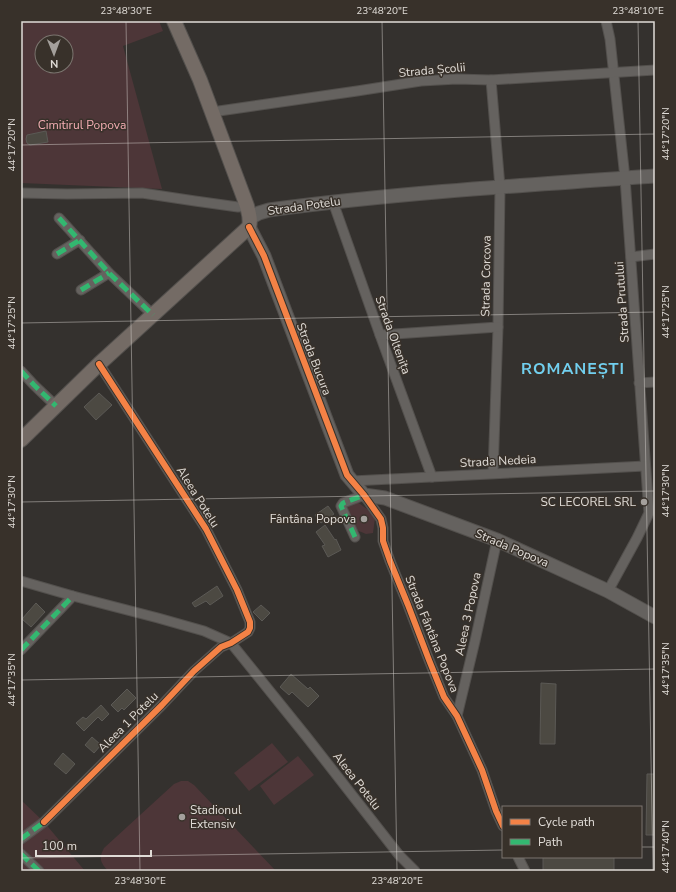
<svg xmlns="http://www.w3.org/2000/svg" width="676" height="892" viewBox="0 0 676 892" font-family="'Nunito Sans',sans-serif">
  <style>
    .green { fill: #4d3638; fill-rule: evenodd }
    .building { fill: #4c4942; stroke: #5b5955 }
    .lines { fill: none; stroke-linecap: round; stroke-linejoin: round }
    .street-casing { stroke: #53504d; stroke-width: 11 }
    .secondary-casing { stroke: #53504d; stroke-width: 15 }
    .primary-casing { stroke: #53504d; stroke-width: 16 }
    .street { stroke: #65625f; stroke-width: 9 }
    .secondary { stroke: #65625f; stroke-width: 13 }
    .primary { stroke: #746b65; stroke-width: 14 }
    .quiet { stroke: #33b770; stroke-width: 5; stroke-dasharray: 10 5; stroke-linecap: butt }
    .cycleway-casing { stroke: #38312a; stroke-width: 8 }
    .cycleway { stroke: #f48246; stroke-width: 6 }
    .ticks { fill: none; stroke: #e0dcd7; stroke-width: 1; stroke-opacity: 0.45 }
    .poi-dot { fill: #a4a09c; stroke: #38312a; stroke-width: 1.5 }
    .labels { text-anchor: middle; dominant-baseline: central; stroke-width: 3; stroke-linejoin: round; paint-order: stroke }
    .street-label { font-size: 12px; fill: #e0dcd7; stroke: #38312a }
    .park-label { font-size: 12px; fill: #f4adb3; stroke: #38312a }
    .poi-label { font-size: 12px; fill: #e0dcd7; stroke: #38312a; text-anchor: end }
    .district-label { font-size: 16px; font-weight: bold; letter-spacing: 1px; fill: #71cfef; stroke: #38312a }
    .neatline { fill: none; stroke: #e0dcd7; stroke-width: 1.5 }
    .ticks-label { font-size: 10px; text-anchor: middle; fill: #e0dcd7 }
  </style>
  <rect width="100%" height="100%" fill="#34312e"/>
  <g class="green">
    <path d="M21 21H159L163 31 123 46 162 189 21 183ZM42 42H66V66H42Z"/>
    <path d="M356 501 371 512 375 518 373 533 366 534 354 529 345 505Z"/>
    <path d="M272 743 288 762 249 791 234 773Z"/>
    <path d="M298 756 314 775 274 805 260 786Z"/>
    <path d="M181 781H188L194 785 276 871H108C101 863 98 859 104 848L174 784Z"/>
    <path d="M21 800 44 822 85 871H21Z"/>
  </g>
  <g class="building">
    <path d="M46 131 48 142 30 145 27 143 26 139 27 135Z"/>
    <path d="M99 393 112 405 96 420 84 407Z"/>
    <path d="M328 506 334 514 321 523 315 515Z"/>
    <path d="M325 525 335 540 336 539 341 550 328 557 322 546 325 545 316 532Z"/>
    <path d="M217 586 223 596 210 605 206 601 195 607 192 603Z"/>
    <path d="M36 603 45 612 31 627 22 619Z"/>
    <path d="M261 605 270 613 262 621 253 612Z"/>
    <path d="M291 674 308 689 310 687 319 696 308 707 292 692 289 695 280 687Z"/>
    <path d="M541 683 556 684 555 744H540Z"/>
    <path d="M127 689 136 698 124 710 122 708 118 712 111 705Z"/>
    <path d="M101 705 109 714 102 721 98 717 84 731 76 723 83 717 86 719Z"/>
    <path d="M92 737 101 745 94 753 85 745Z"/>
    <path d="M63 753 75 764 66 774 54 764Z"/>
    <path d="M647 774H655V835H646Z"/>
    <rect x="543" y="857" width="71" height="14"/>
  </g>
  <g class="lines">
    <defs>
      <g id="street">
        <path d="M606 21 610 39 625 178 649 513 637 538 608 591"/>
        <path d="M491 80 500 187 498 327 493 473"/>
        <path d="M212 112 357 91 421 81 457 79 491 80 655 70"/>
        <path d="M21 193 67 194 142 193 195 201 238 207 247 206"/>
        <path d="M333 202 380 335 432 477"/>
        <path d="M59 218 109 273 153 315"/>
        <path d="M57 254 80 240"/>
        <path d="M631 257 655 254"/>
        <path d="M81 290 109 273"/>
        <path d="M380 335 498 327"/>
        <path d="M21 371 34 385 56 406"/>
        <path d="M639 383 655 382"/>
        <path d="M352 481 645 466"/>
        <path d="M355 537 341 506 343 503 364 495 381 519 383 528V541L390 561 408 605 429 660 444 697 457 716 482 770 496 811 503 826"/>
        <path d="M21 581 73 596 158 618 204 631 231 643 306 736 399 855 415 871"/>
        <path d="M21 650 73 596"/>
        <path d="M457 716 475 641 497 540"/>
        <path d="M21 839 44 822 162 705 194 671 221 647 231 643 248 632 250 628V622L237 590 206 529 99 364"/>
        <path d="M21 854 39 871"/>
        <path d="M518 857 525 871"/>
      </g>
      <g id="secondary">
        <path d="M250 218 259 213 269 210C397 193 526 185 655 176"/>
        <path d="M249 227 264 256 347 475 364 495 385 498 497 540 608 591 655 617"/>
      </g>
      <path id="primary" d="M21 440 99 364 249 227C251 219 249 214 247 206L200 80 174 21"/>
    </defs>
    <use href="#street" class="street-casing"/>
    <use href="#secondary" class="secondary-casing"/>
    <use href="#primary" class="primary-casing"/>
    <use href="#street" class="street"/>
    <use href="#secondary" class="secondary"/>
    <use href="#primary" class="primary"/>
    <g class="quiet">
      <path d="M59 218 109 273 153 315"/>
      <path d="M57 254 80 240"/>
      <path d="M81 290 109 273"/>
      <path d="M21 371 34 385 56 406"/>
      <path d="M355 537 341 506 343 503 364 495"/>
      <path d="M21 650 73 596"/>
      <path d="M21 839 44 822"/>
      <path d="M21 854 39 871"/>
    </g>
    <defs>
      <g id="cycleway">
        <path d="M249 227 264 256 347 475 364 495 381 519 383 528V541L390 561 408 605 429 660 444 697 457 716 482 770 496 811 503 826"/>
        <path d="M44 822 162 705 194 671 221 647 231 643 248 632 250 628V622L237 590 206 529 99 364"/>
      </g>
    </defs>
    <use href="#cycleway" class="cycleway-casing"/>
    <use href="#cycleway" class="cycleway"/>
  </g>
  <path class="ticks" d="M126 21 140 871M382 21 397 871M638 21 653 871M21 145 655 134M21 323 655 312M21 502 655 491M21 680 655 669M641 847H655M21 858 503 850"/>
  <g class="poi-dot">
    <circle cx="644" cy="502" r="4"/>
    <circle cx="364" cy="519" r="4"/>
    <circle cx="182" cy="817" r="4"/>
  </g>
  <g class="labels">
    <g class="street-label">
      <text transform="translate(432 70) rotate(-5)">Strada Școlii</text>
      <text transform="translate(304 206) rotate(-8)">Strada Potelu</text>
      <text transform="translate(486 276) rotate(-89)">Strada Corcova</text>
      <text transform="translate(622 302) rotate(-94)">Strada Prutului</text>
      <text transform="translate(393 335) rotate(70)">Strada Oltenița</text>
      <text transform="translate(314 359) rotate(69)">Strada Bucura</text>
      <text transform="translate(498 461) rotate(-3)">Strada Nedeia</text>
      <text transform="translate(198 497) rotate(58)">Aleea Potelu</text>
      <text transform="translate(512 548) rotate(23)">Strada Popova</text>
      <text transform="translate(468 614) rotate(-78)">Aleea 3 Popova</text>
      <text transform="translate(432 634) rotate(68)">Strada Fântâna Popova</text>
      <text transform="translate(128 722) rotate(-45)">Aleea 1 Potelu</text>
      <text transform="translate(357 781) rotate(52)">Aleea Potelu</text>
    </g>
    <g class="park-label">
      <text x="82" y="125">Cimitirul Popova</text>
    </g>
    <g class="poi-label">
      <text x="636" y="502">SC LECOREL SRL</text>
      <text x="356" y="519">Fântâna Popova</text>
      <text x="190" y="810" text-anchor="start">Stadionul<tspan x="190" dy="14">Extensiv</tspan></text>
    </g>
    <g class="district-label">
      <text x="573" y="369">ROMANEȘTI</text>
    </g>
  </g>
  <rect width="676" height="892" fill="none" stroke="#38312a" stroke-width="44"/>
  <rect x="502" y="806" width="140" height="52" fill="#38312a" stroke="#7b756f"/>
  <rect x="510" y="819" width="20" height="6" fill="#f48246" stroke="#7b756f"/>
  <text x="538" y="826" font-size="12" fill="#e0dcd7">Cycle path</text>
  <rect x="510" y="839" width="20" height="6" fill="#33b770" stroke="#7b756f"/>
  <text x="538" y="846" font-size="12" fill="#e0dcd7">Path</text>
  <g transform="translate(54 54) rotate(179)"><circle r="19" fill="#38312a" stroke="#7b756f"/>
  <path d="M0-3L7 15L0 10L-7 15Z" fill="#a4a09c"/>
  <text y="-6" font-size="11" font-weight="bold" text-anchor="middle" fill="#e0dcd7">N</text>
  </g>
  <path d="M36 850v6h115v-6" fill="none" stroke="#e0dcd7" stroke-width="2"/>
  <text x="42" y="850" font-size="12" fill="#e0dcd7" stroke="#38312a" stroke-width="3" paint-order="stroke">100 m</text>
  <rect x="22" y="22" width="632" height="848" class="neatline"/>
  <g class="ticks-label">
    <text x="126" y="14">23°48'30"E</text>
    <text x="382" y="14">23°48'20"E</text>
    <text x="638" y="14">23°48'10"E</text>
    <text transform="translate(665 134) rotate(-90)" y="4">44°17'20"N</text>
    <text transform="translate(11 145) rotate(-90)" y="4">44°17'20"N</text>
    <text transform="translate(665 312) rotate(-90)" y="4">44°17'25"N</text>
    <text transform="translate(11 323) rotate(-90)" y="4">44°17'25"N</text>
    <text transform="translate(665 491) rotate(-90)" y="4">44°17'30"N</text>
    <text transform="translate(11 502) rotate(-90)" y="4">44°17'30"N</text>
    <text transform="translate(665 669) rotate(-90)" y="4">44°17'35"N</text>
    <text transform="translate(11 680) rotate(-90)" y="4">44°17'35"N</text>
    <text transform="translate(665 847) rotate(-90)" y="4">44°17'40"N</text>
    <text x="140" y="884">23°48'30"E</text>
    <text x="397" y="884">23°48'20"E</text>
  </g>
</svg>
